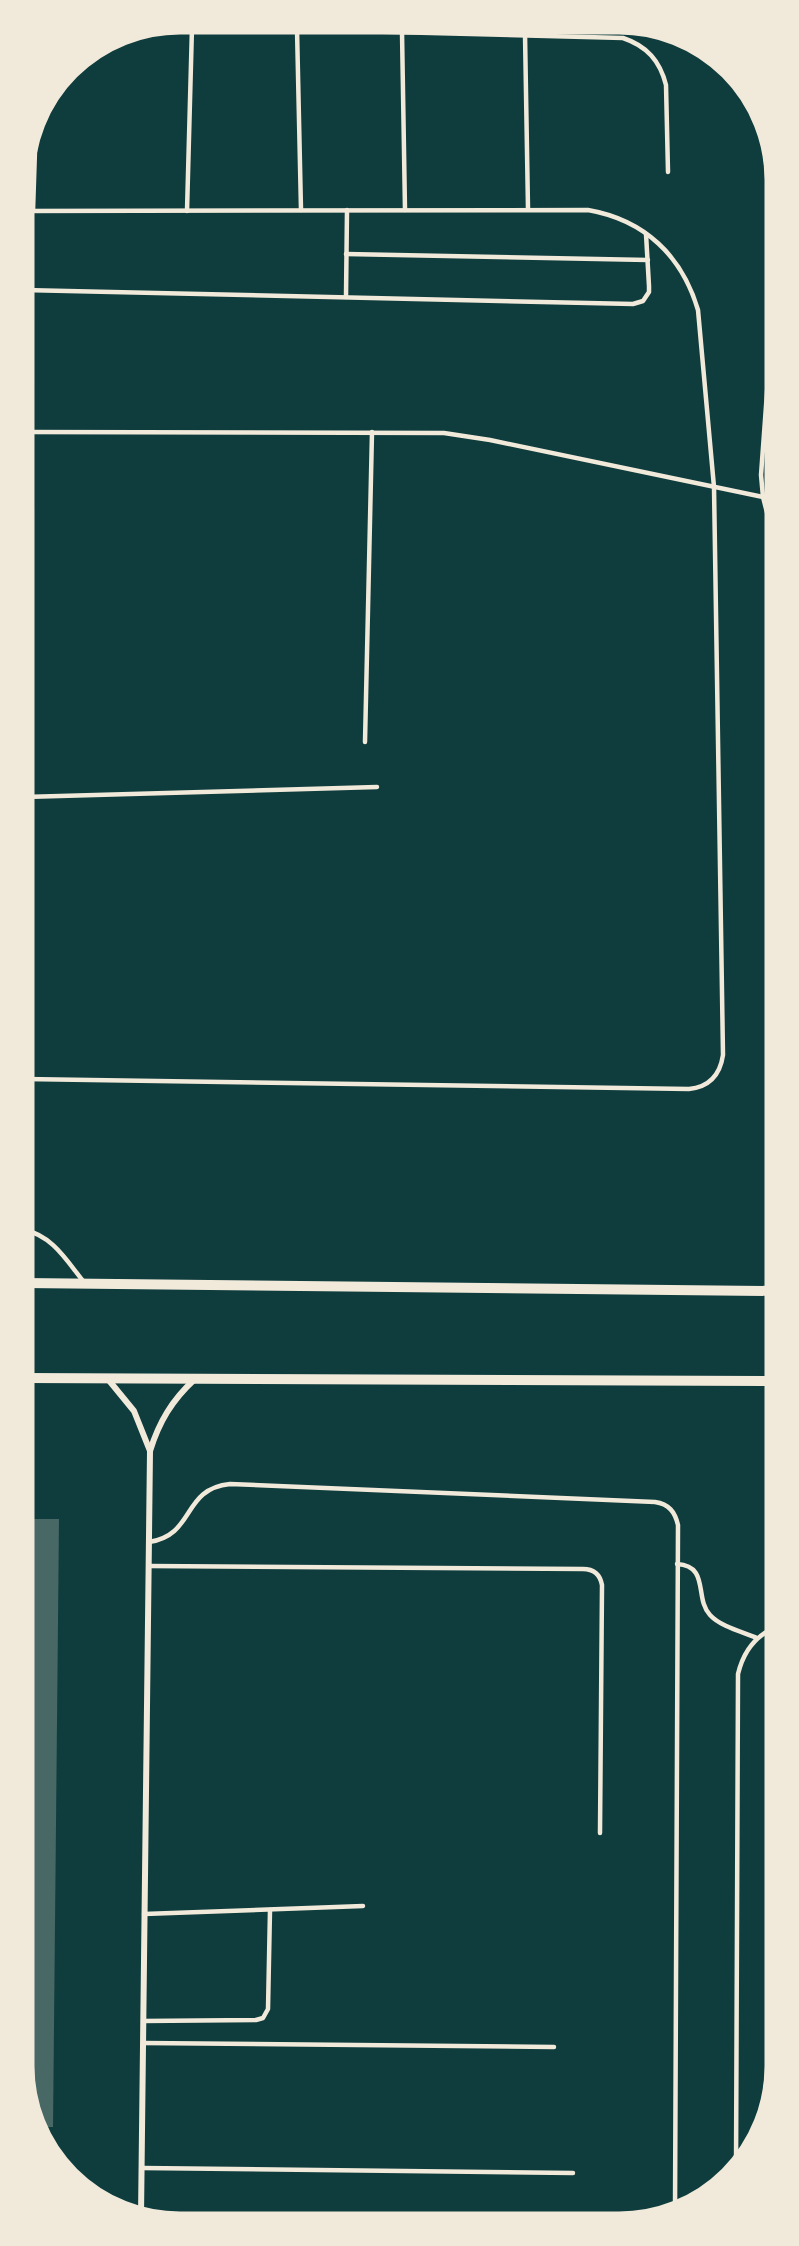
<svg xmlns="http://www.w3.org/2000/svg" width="799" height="2246" viewBox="0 0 799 2246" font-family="Manrope,sans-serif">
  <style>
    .building { fill: #486865 }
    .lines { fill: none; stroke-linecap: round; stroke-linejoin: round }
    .service { stroke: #f1e9da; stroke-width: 4.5 }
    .minor { stroke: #f1e9da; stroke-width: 6 }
    .tertiary { stroke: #f1e9da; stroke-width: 10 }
    .rim { fill: none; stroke: #f1e9da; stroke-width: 3 }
  </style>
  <rect width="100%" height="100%" fill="#0f3d3e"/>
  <path class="building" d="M25 1519H59L53 2127H42L26 2097Z"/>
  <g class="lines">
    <g class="service">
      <path d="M162 26 623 38C647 46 660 61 666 85L668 172"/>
      <path d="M297 29 301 210"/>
      <path d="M402 32 405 210"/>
      <path d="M525 34 528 209"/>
      <path d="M23 211 588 210C645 220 682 256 698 310L714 487 723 1055C720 1075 709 1087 689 1089L24 1079"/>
      <path d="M33 211 36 120"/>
      <path d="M187 211 192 27"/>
      <path d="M346 254 648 260"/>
      <path d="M23 290 633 304 643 301 649 292V286L646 234"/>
      <path d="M774 296 761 475 763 497 772 532 774 700"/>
      <path d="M346 297 347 210"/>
      <path d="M23 432 444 433 490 440 763 497"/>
      <path d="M365 742 372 432"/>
      <path d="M24 797 377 787"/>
      <path d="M24 1230C52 1235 67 1261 83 1281"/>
      <path d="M149 1542C196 1535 181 1489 230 1484L655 1502C669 1504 675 1512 678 1525L675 2211"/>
      <path d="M677 1564C710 1566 694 1598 710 1615 721 1627 743 1632 757 1638"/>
      <path d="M149 1566 583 1569C594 1569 600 1574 602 1585L600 1833"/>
      <path d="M144 1914 363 1906"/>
      <path d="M143 2021 256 2020 263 2018 268 2009 270 1910"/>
      <path d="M143 2043 554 2047"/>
      <path d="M142 2168 573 2173"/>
      <path d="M736 2171 738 1674C743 1653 754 1636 776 1627"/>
    </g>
    <g class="minor">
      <path d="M107 1378 134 1411 150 1451 141 2216"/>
      <path d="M150 1451C159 1422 172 1400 195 1379"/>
    </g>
    <g class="tertiary">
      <path d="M24 1283 775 1291"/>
      <path d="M25 1378 775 1381"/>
    </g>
  </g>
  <path d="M0 0H799V2246H0ZM180 33H619A147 147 0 0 1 766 180V2066A147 147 0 0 1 619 2213H180A147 147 0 0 1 33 2066V180A147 147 0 0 1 180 33Z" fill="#f1e9da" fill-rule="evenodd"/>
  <path class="rim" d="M180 33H619A147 147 0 0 1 766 180V2066A147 147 0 0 1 619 2213H180A147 147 0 0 1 33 2066V180A147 147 0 0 1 180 33Z"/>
</svg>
